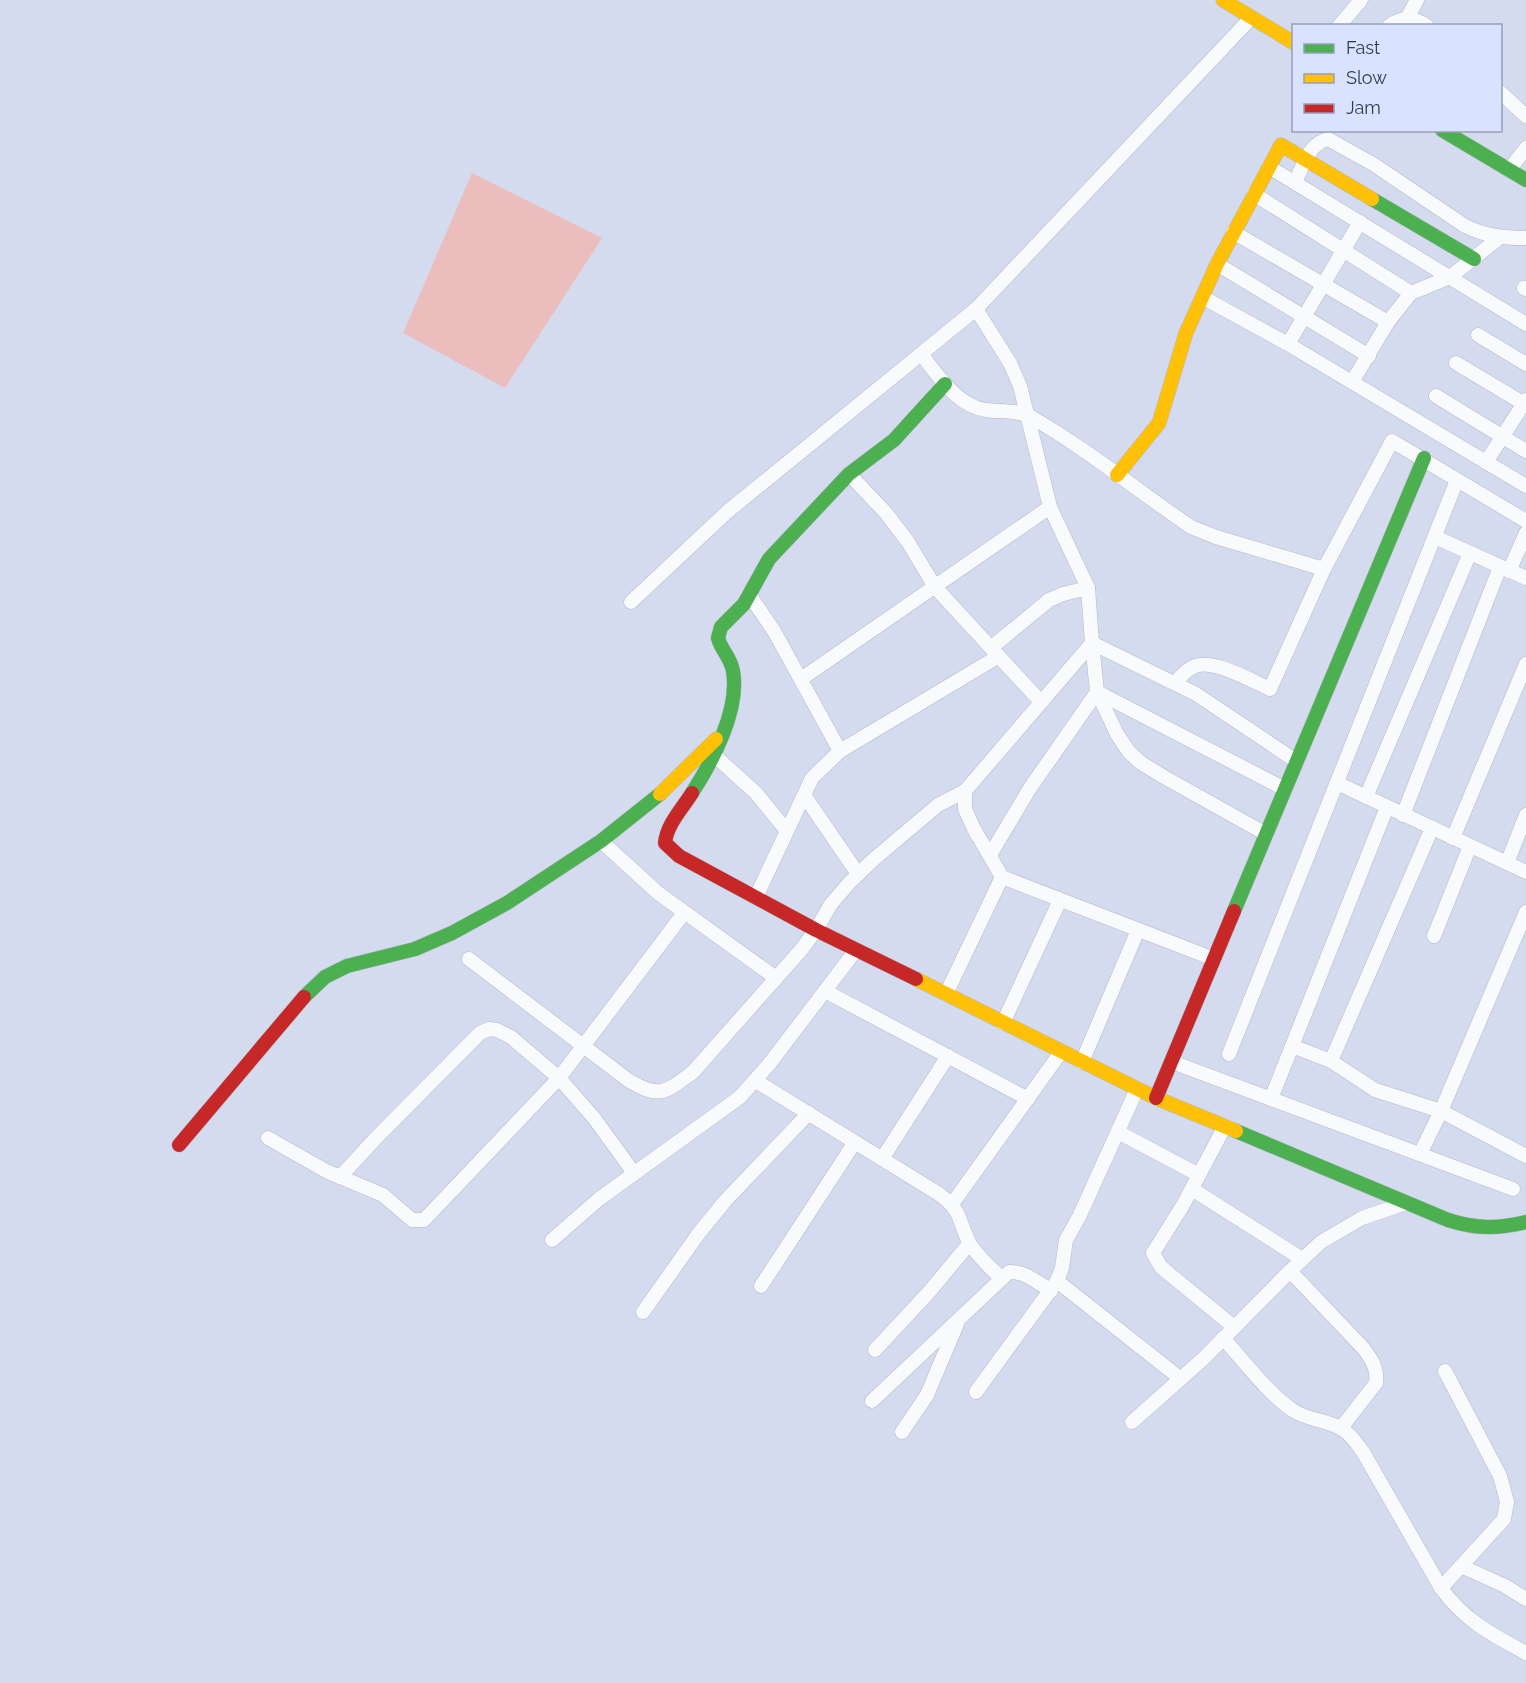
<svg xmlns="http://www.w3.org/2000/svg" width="1526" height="1683" viewBox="0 0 1526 1683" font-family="Raleway,sans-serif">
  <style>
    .green { fill: #ebbdbc }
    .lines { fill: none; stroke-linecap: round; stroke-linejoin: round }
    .street-casing { stroke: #b3b9c9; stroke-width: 15 }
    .fast-casing { stroke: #b3b9c9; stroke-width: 15 }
    .slow-casing { stroke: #b3b9c9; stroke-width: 15 }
    .jam-casing { stroke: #b3b9c9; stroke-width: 15 }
    .street { stroke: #f9fafc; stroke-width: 14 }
    .fast { stroke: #4caf50; stroke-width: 14 }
    .slow { stroke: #ffc107; stroke-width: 14 }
    .jam { stroke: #c62828; stroke-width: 14 }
  </style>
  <rect width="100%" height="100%" fill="#d4dbee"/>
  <path class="green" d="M472 173 602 238 505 388 403 333Z"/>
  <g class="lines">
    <defs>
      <g id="street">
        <path d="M1407 18 1417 0"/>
        <path d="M1339 26 1361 0"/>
        <path d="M1389 26C1402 16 1414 17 1427 26"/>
        <path d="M1500 92 1526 116"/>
        <path d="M1269 167 1526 324"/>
        <path d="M1509 170 1526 148"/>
        <path d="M1295 182C1303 167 1309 143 1328 139L1373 164 1465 226C1486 236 1503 238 1526 238"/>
        <path d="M1254 194 1411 293"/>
        <path d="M1233 232 1388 322"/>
        <path d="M1217 264 1369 356"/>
        <path d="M1524 288 1526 289"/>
        <path d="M1202 297 1288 344 1526 486"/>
        <path d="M976 309 1010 363 1020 386 1050 507 1088 588 1092 643 965 791V809L974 829 1002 877 1214 959"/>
        <path d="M1478 335 1526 364"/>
        <path d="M1288 344 1360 222"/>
        <path d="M921 354C938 375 957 406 986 410 999 412 1020 410 1031 417 1087 449 1138 491 1191 527L1216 537 1324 569"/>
        <path d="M1456 363 1526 405"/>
        <path d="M1352 382 1388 322 1411 293 1450 277 1499 238"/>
        <path d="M1436 396 1526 451"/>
        <path d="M1486 462 1526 400"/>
        <path d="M849 474 886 513 908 542 935 587 1041 702"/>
        <path d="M1435 537 1526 578"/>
        <path d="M1509 571 1526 533"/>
        <path d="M750 596 774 631 840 751"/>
        <path d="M631 602 727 512 976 309 1251 18"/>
        <path d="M1092 643 1097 692 1117 734 1129 752 1141 763 1164 777 1266 834"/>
        <path d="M1092 643 1196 694 1296 761"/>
        <path d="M992 647 1049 600 1063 594 1088 588"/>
        <path d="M801 679 1050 507"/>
        <path d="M1175 683C1180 677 1186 670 1193 667 1211 657 1252 681 1270 689L1324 569 1392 441 1526 521"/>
        <path d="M714 755 756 793 787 831"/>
        <path d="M1337 783 1526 872"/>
        <path d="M804 795 858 874"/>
        <path d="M1366 797 1470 553"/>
        <path d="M1403 815 1500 567"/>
        <path d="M1453 838 1526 664"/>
        <path d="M601 841 658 893 776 978"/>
        <path d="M990 855 1030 788 1097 692 1285 789"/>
        <path d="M1507 863 1526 815"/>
        <path d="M756 897 812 778 840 751 999 656"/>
        <path d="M1434 936 1470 846"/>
        <path d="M469 959 628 1080C660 1099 664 1093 693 1072L801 950 816 930 831 904 850 882 874 859 938 805 965 791"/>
        <path d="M825 991 1028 1099"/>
        <path d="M946 994 1002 877"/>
        <path d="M1003 1023 1060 900"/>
        <path d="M1292 1046 1331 1061 1375 1090 1441 1111 1526 1156"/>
        <path d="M1229 1054 1457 480"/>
        <path d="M1331 1061 1432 828"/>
        <path d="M1082 1062 1138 930"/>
        <path d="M1172 1062 1513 1189"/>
        <path d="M756 1081 939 1194C963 1212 957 1218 969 1242 976 1255 990 1267 1001 1278"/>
        <path d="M1271 1099 1387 807"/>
        <path d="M1224 1128 1183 1205 1153 1253 1161 1267 1234 1327"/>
        <path d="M1118 1132 1199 1175"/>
        <path d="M268 1138 326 1171 383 1195 412 1220H424L559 1078 684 913"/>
        <path d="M1420 1154 1441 1111 1526 912"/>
        <path d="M882 1159 948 1056"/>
        <path d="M340 1177 375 1139 480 1033 489 1029 497 1030 511 1037 559 1078 594 1118 634 1173"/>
        <path d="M1192 1189 1302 1259"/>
        <path d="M952 1204 1061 1052"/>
        <path d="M552 1240 599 1199 740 1097 770 1063 856 950"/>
        <path d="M1290 1271 1364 1349C1372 1360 1378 1369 1376 1383L1341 1428"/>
        <path d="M1057 1281 1181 1379"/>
        <path d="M761 1286 855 1142"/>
        <path d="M643 1312 699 1233 725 1201 809 1113"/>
        <path d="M1223 1338C1244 1361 1268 1394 1294 1411 1310 1421 1328 1420 1342 1429 1351 1434 1357 1444 1363 1452L1441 1588C1465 1621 1491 1634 1526 1653"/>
        <path d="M875 1350 929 1292 969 1244"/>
        <path d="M976 1392 1057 1281 1062 1268 1066 1240 1079 1217 1137 1089"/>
        <path d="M872 1401 1009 1272C1025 1271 1038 1283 1051 1291"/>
        <path d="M1132 1422 1204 1358 1290 1271 1321 1242 1362 1218 1406 1203"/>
        <path d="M902 1432 927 1395 957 1324"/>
        <path d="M1461 1566 1505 1586 1526 1599"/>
        <path d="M1441 1588 1504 1519 1507 1502 1500 1476 1445 1371"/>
      </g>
      <g id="fast">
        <path d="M1442 130 1526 180"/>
        <path d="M1372 199 1474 259"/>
        <path d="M692 793C712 762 740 710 733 671 731 658 721 650 718 638L721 627 744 604 769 559 849 474 894 440 945 384"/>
        <path d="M1234 911 1424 458"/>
        <path d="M304 997 325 977 347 966 415 949 452 933 507 903 601 841 660 794"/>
        <path d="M1236 1131 1448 1220C1476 1229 1498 1229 1526 1222"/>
      </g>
      <g id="slow">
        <path d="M1223 0 1294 43"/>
        <path d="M1117 475 1159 423 1186 333 1217 264 1281 145 1372 199"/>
        <path d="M660 794 716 739"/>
        <path d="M916 979 1156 1098 1236 1131"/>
      </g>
      <g id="jam">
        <path d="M692 793C682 809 667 824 665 843L679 856 816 930 916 979"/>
        <path d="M1156 1098 1234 911"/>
        <path d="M179 1145 304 997"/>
      </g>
    </defs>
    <use href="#street" class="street-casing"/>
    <use href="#fast" class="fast-casing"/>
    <use href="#slow" class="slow-casing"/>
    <use href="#jam" class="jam-casing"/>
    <use href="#street" class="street"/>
    <use href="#fast" class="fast"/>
    <use href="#slow" class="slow"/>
    <use href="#jam" class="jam"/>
  </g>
  <rect x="1292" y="24" width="210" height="108" fill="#d9e2fe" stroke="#979eb6" stroke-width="1.5"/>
  <rect x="1304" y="44" width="30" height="9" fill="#4caf50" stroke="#979eb6" stroke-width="1.5"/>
  <text x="1346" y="54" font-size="18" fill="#33394b">Fast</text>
  <rect x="1304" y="74" width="30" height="9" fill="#ffc107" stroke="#979eb6" stroke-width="1.5"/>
  <text x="1346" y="84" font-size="18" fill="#33394b">Slow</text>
  <rect x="1304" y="104" width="30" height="9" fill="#c62828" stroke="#979eb6" stroke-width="1.5"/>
  <text x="1346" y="114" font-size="18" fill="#33394b">Jam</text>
</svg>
